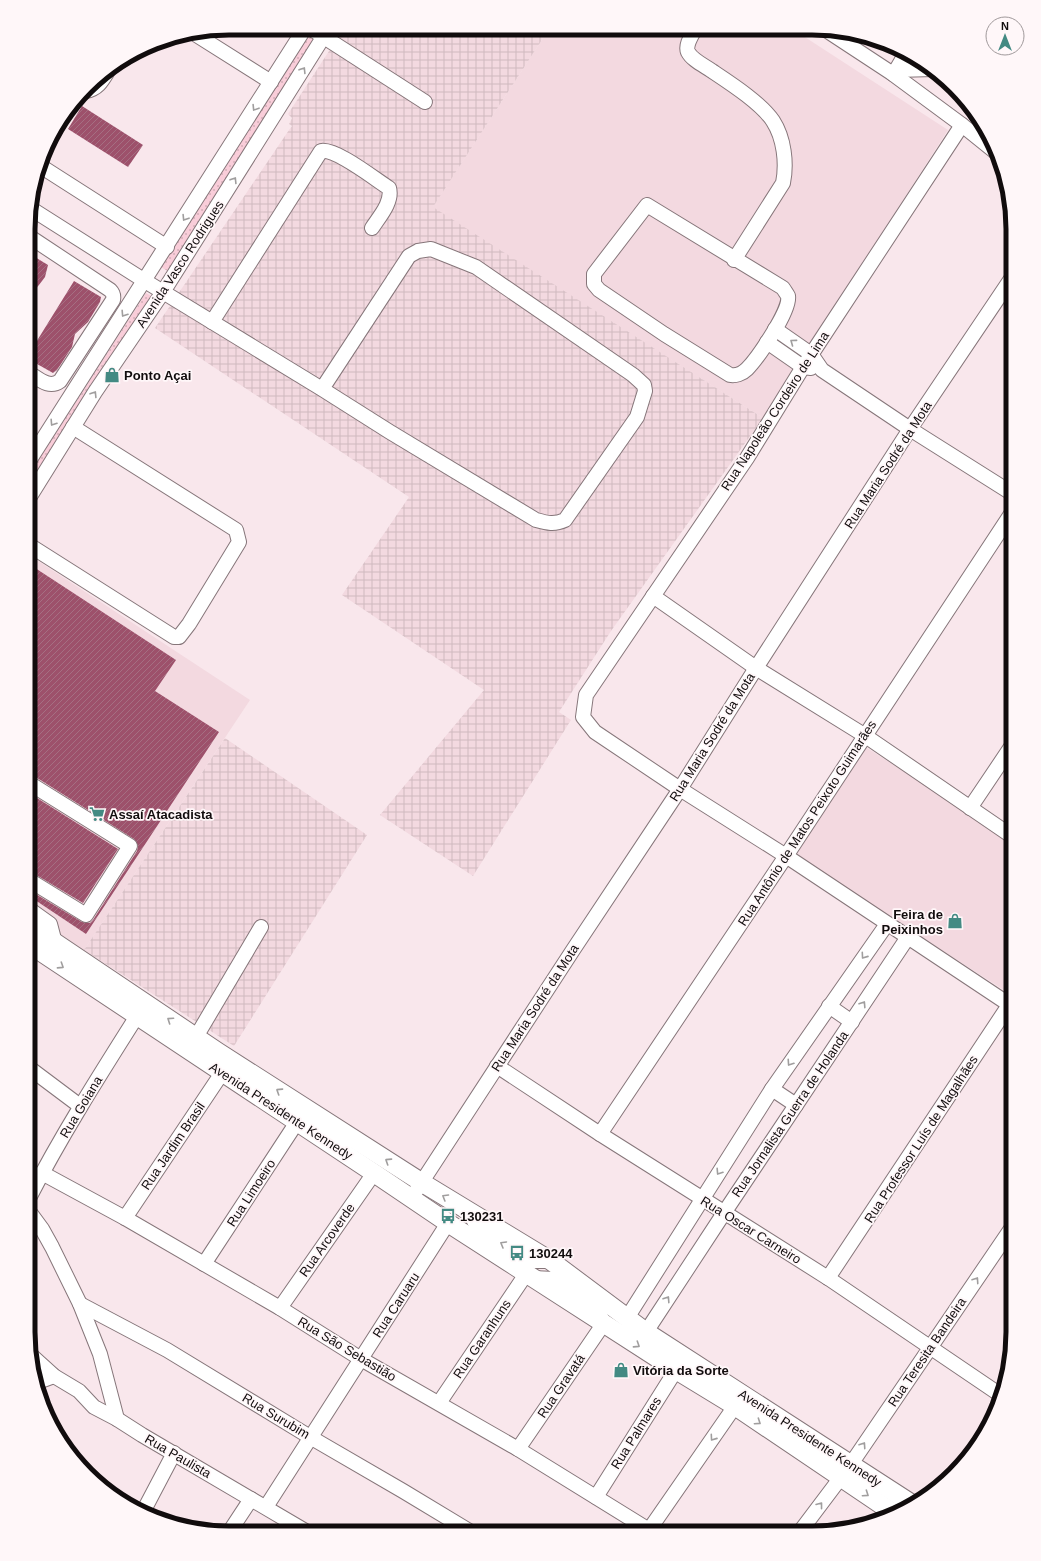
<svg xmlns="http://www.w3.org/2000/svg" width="1041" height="1561" viewBox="0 0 1041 1561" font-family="Arial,sans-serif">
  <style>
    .built { fill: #f3d9e0 }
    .industrial { fill: url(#industrial-grid) }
    .park { fill: url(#park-dots) }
    .building { fill: url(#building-hatch) }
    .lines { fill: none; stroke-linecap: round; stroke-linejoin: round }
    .minor-casing { stroke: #86767a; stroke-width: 16 }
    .major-casing { stroke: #86767a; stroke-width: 20 }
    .minor { stroke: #fff; stroke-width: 14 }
    .major { stroke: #fff; stroke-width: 18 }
    .oneway { stroke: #a09e9e }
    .labels { text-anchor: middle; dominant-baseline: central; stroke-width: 3.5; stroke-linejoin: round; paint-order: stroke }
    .street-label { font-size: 13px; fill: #110c0d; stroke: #fff7f9 }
    .poi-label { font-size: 13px; font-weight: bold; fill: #110c0d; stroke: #fff7f9; text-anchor: start }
    .rim { fill: none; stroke: #110c0d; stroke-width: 5 }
  </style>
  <defs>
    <pattern id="industrial-grid" width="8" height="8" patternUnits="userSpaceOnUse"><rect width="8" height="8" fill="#f3d9e0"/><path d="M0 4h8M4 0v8" fill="none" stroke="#cfb9bf"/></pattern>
    <pattern id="park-dots" width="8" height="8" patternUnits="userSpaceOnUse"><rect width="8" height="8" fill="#f9cdd9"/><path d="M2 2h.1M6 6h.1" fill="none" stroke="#d4afb9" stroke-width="1.8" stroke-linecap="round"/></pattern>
    <pattern id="building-hatch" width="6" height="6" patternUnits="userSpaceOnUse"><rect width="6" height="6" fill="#9d516b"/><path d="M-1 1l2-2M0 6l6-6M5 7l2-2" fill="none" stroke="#a56f82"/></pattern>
  </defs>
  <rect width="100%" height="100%" fill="#f9e7ec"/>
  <g class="built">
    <path d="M549 29 794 30 948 130 763 418 432 208Z"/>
    <path d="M29 555 250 700 84 950 29 914Z"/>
    <path d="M864 746 1013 842V989L1010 994 793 854Z"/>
  </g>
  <g class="industrial">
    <path d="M344 28 549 29 433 207 763 418 611 631 559 712 571 720 473 876 380 815 484 690 342 595 409 497 155 328 289 130 292 126 289 124 292 118 288 114Z"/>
    <path d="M225 738 367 835 234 1046 84 950Z"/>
  </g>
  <g class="park">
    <path d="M310 33 318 38 169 272 161 267Z"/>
    <path d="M146 293 153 297 29 491V475Z"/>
  </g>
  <g class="building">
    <path d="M82 106 143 145 128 167 68 129Z"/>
    <path d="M30 254 48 265 45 277 39 285 30 296Z"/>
    <path d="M74 281 101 297 100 302 88 322 75 334 72 347 57 370 53 373 30 360V352Z"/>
    <path d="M29 564 176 660 155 691 219 732 86 934 29 896V890L82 922 90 923 93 920 137 851 138 846 134 839 34 776 29 775Z"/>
    <path d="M29 793 118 849 83 903 33 873 29 872Z"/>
  </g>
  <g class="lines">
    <defs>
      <g id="minor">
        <path d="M310 28 425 102"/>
        <path d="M695 29C692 35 685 45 688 52 692 60 705 66 712 71 730 83 761 103 773 121 784 138 787 163 783 183L734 260"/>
        <path d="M826 30 893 74 962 125 998 154"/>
        <path d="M195 34 271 82"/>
        <path d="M896 70 906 53"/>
        <path d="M893 74 896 70 934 69"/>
        <path d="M86 91C98 89 102 81 108 71"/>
        <path d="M962 125 803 367 747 458 586 695 583 717 595 732 680 789 786 856 1013 1007"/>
        <path d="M42 167 167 247"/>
        <path d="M647 205 783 288C784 290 787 294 788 296 791 310 757 359 747 369 742 374 735 376 730 375L664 334 599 290 594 284V274Z"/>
        <path d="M30 208 145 281 322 389 390 432 536 520C547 523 554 525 565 520L637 417 645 391 644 385 633 375 476 267 431 249 418 251 409 256 322 389"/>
        <path d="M212 322 321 151C336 148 376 180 389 188 393 202 379 217 372 228"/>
        <path d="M775 329 811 354 822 370 910 429 1013 494"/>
        <path d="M767 342 803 367 811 368"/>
        <path d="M29 373C39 379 49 389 60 381L113 300C114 295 113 293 110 290L30 237"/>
        <path d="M29 461 305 28"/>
        <path d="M29 498 95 392 163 292 329 28"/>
        <path d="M29 545 174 637H179L189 624 239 542 236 530 73 427"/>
        <path d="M653 596 756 668 864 735 1013 837"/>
        <path d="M970 808 1013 744"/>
        <path d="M29 880 86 915 130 846 29 783"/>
        <path d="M29 909 50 924 55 943"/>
        <path d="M829 1006 852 1022"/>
        <path d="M196 1037 261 927"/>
        <path d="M497 1066 600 1134 828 1278 1002 1396"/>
        <path d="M28 1067 80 1106"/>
        <path d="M772 1089 796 1105"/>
        <path d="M600 1134 786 856 1013 511"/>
        <path d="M42 1173 125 1218 280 1308 361 1359 518 1449 649 1530"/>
        <path d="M416 1191 573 950 680 789 756 668 910 429 1013 276"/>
        <path d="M28 1200C61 1136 99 1076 137 1016"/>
        <path d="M28 1210 42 1229 52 1247 80 1304 100 1354 117 1419"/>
        <path d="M469 1211 478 1229 534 1261H551"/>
        <path d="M125 1218 222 1073"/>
        <path d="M204 1264 297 1122"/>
        <path d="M828 1278 1013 999"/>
        <path d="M80 1304 167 1350 310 1437 403 1491 471 1532"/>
        <path d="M280 1308 374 1173"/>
        <path d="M627 1318 772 1089 887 924"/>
        <path d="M646 1332 724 1213 908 937"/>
        <path d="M33 1357 54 1376 79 1391 94 1407 117 1419 142 1435 307 1532"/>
        <path d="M38 1382 54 1376"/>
        <path d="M439 1403 526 1274"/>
        <path d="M518 1449 604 1323 597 1309 554 1279 533 1278"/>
        <path d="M596 1497 676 1370"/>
        <path d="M266 1507 448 1223"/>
        <path d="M143 1512 174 1453"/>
        <path d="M230 1531 251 1499"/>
        <path d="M647 1533 735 1406"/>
        <path d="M799 1533 851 1464 1013 1226"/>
      </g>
      <g id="major">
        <path d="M29 925 218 1052 421 1182 551 1261 646 1332 912 1504"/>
        <path d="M29 944 374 1173 448 1223 676 1370 735 1406 895 1514"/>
      </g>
    </defs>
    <use href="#minor" class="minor-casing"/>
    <use href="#major" class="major-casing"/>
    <use href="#minor" class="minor"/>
    <use href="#major" class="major"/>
  </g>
  <defs><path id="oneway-chevron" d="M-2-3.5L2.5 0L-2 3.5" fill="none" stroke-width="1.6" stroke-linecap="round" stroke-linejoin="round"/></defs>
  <g class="oneway">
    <use href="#oneway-chevron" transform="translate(303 70) rotate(-58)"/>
    <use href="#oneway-chevron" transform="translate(255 108) rotate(122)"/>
    <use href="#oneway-chevron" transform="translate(234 180) rotate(-58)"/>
    <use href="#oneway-chevron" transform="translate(185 218) rotate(122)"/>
    <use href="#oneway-chevron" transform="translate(124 314) rotate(123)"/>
    <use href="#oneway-chevron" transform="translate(793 342) rotate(-144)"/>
    <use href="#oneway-chevron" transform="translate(94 394) rotate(-58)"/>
    <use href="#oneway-chevron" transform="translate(53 423) rotate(123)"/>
    <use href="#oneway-chevron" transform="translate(864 956) rotate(125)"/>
    <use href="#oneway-chevron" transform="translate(61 966) rotate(33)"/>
    <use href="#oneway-chevron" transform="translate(863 1004) rotate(-57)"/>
    <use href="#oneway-chevron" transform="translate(170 1020) rotate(-146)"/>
    <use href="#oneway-chevron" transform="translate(790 1063) rotate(124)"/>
    <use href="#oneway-chevron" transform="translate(279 1091) rotate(-147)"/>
    <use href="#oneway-chevron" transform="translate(388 1161) rotate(-147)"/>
    <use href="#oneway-chevron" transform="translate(719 1172) rotate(123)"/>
    <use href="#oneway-chevron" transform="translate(445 1197) rotate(-149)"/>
    <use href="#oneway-chevron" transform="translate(503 1244) rotate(-150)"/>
    <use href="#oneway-chevron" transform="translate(976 1280) rotate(-56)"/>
    <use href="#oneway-chevron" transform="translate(667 1299) rotate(-57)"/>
    <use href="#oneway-chevron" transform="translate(637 1345) rotate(33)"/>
    <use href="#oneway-chevron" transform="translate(758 1422) rotate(34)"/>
    <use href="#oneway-chevron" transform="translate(713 1438) rotate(125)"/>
    <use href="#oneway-chevron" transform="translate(863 1445) rotate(-56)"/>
    <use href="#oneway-chevron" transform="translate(866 1494) rotate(34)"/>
    <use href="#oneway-chevron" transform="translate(820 1505) rotate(-52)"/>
  </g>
  <defs>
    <symbol id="shop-bare" viewBox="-9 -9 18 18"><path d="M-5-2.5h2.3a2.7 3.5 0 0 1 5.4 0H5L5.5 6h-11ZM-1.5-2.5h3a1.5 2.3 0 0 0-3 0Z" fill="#438a83" stroke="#fff7f9" stroke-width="2.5" paint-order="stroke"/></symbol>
    <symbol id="supermarket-bare" viewBox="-9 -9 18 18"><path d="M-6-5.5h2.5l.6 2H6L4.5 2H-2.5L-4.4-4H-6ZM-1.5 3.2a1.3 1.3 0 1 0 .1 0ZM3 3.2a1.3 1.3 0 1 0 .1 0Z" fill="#438a83" stroke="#fff7f9" stroke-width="2.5" paint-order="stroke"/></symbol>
    <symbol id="bus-bare" viewBox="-9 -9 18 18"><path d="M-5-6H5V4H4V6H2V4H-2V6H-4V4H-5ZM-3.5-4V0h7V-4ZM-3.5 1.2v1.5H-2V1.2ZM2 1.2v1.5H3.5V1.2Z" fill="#438a83" stroke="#fff7f9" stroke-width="2.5" paint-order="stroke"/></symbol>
  </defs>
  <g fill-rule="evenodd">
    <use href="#shop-bare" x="101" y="364" width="22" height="22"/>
    <use href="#supermarket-bare" x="86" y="803" width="22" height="22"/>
    <use href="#shop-bare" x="944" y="910" width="22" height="22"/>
    <use href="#bus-bare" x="437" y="1205" width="22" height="22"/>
    <use href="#bus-bare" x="506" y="1242" width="22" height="22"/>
    <use href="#shop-bare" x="610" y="1359" width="22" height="22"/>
  </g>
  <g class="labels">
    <g class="street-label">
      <text transform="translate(180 264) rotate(-57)">Avenida Vasco Rodrigues</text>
      <text transform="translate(775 411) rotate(-57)">Rua Napoleão Cordeiro de Lima</text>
      <text transform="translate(888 465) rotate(-57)">Rua Maria Sodré da Mota</text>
      <text transform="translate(712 737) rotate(-58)">Rua Maria Sodré da Mota</text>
      <text transform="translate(807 823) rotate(-57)">Rua Antônio de Matos Peixoto Guimarães</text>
      <text transform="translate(535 1008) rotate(-57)">Rua Maria Sodré da Mota</text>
      <text transform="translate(81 1107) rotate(-59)">Rua Goiana</text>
      <text transform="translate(281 1111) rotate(33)">Avenida Presidente Kennedy</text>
      <text transform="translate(790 1114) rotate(-56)">Rua Jornalista Guerra de Holanda</text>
      <text transform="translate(921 1139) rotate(-57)">Rua Professor Luís de Magalhães</text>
      <text transform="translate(173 1146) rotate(-56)">Rua Jardim Brasil</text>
      <text transform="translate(251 1193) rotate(-57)">Rua Limoeiro</text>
      <text transform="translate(751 1230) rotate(32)">Rua Oscar Carneiro</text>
      <text transform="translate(327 1240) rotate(-55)">Rua Arcoverde</text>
      <text transform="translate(396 1305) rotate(-57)">Rua Caruaru</text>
      <text transform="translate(482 1339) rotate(-56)">Rua Garanhuns</text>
      <text transform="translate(347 1349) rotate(31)">Rua São Sebastião</text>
      <text transform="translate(927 1352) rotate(-56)">Rua Teresita Bandeira</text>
      <text transform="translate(561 1386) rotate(-56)">Rua Gravatá</text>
      <text transform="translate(276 1416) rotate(31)">Rua Surubim</text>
      <text transform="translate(636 1433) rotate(-58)">Rua Palmares</text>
      <text transform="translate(810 1438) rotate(33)">Avenida Presidente Kennedy</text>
      <text transform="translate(178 1456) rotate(30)">Rua Paulista</text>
    </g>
    <g class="poi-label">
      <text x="124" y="375">Ponto Açai</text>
      <text x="109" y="814">Assaí Atacadista</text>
      <text x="943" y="914" text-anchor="end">Feira de<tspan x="943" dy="15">Peixinhos</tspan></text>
      <text x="460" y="1216">130231</text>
      <text x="529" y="1253">130244</text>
      <text x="633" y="1370">Vitória da Sorte</text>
    </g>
  </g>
  <path d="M0 0H1041V1561H0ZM229 35H812A194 194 0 0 1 1006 229V1332A194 194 0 0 1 812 1526H229A194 194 0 0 1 35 1332V229A194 194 0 0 1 229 35Z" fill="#fff7f9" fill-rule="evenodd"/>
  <path class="rim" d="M229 35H812A194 194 0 0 1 1006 229V1332A194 194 0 0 1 812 1526H229A194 194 0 0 1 35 1332V229A194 194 0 0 1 229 35Z"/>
  <g transform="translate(1005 36)"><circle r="19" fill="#fff7f9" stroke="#a0999b"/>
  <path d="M0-3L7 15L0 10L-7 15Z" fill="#438a83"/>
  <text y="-6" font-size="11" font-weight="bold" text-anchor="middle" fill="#110c0d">N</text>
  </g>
</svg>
